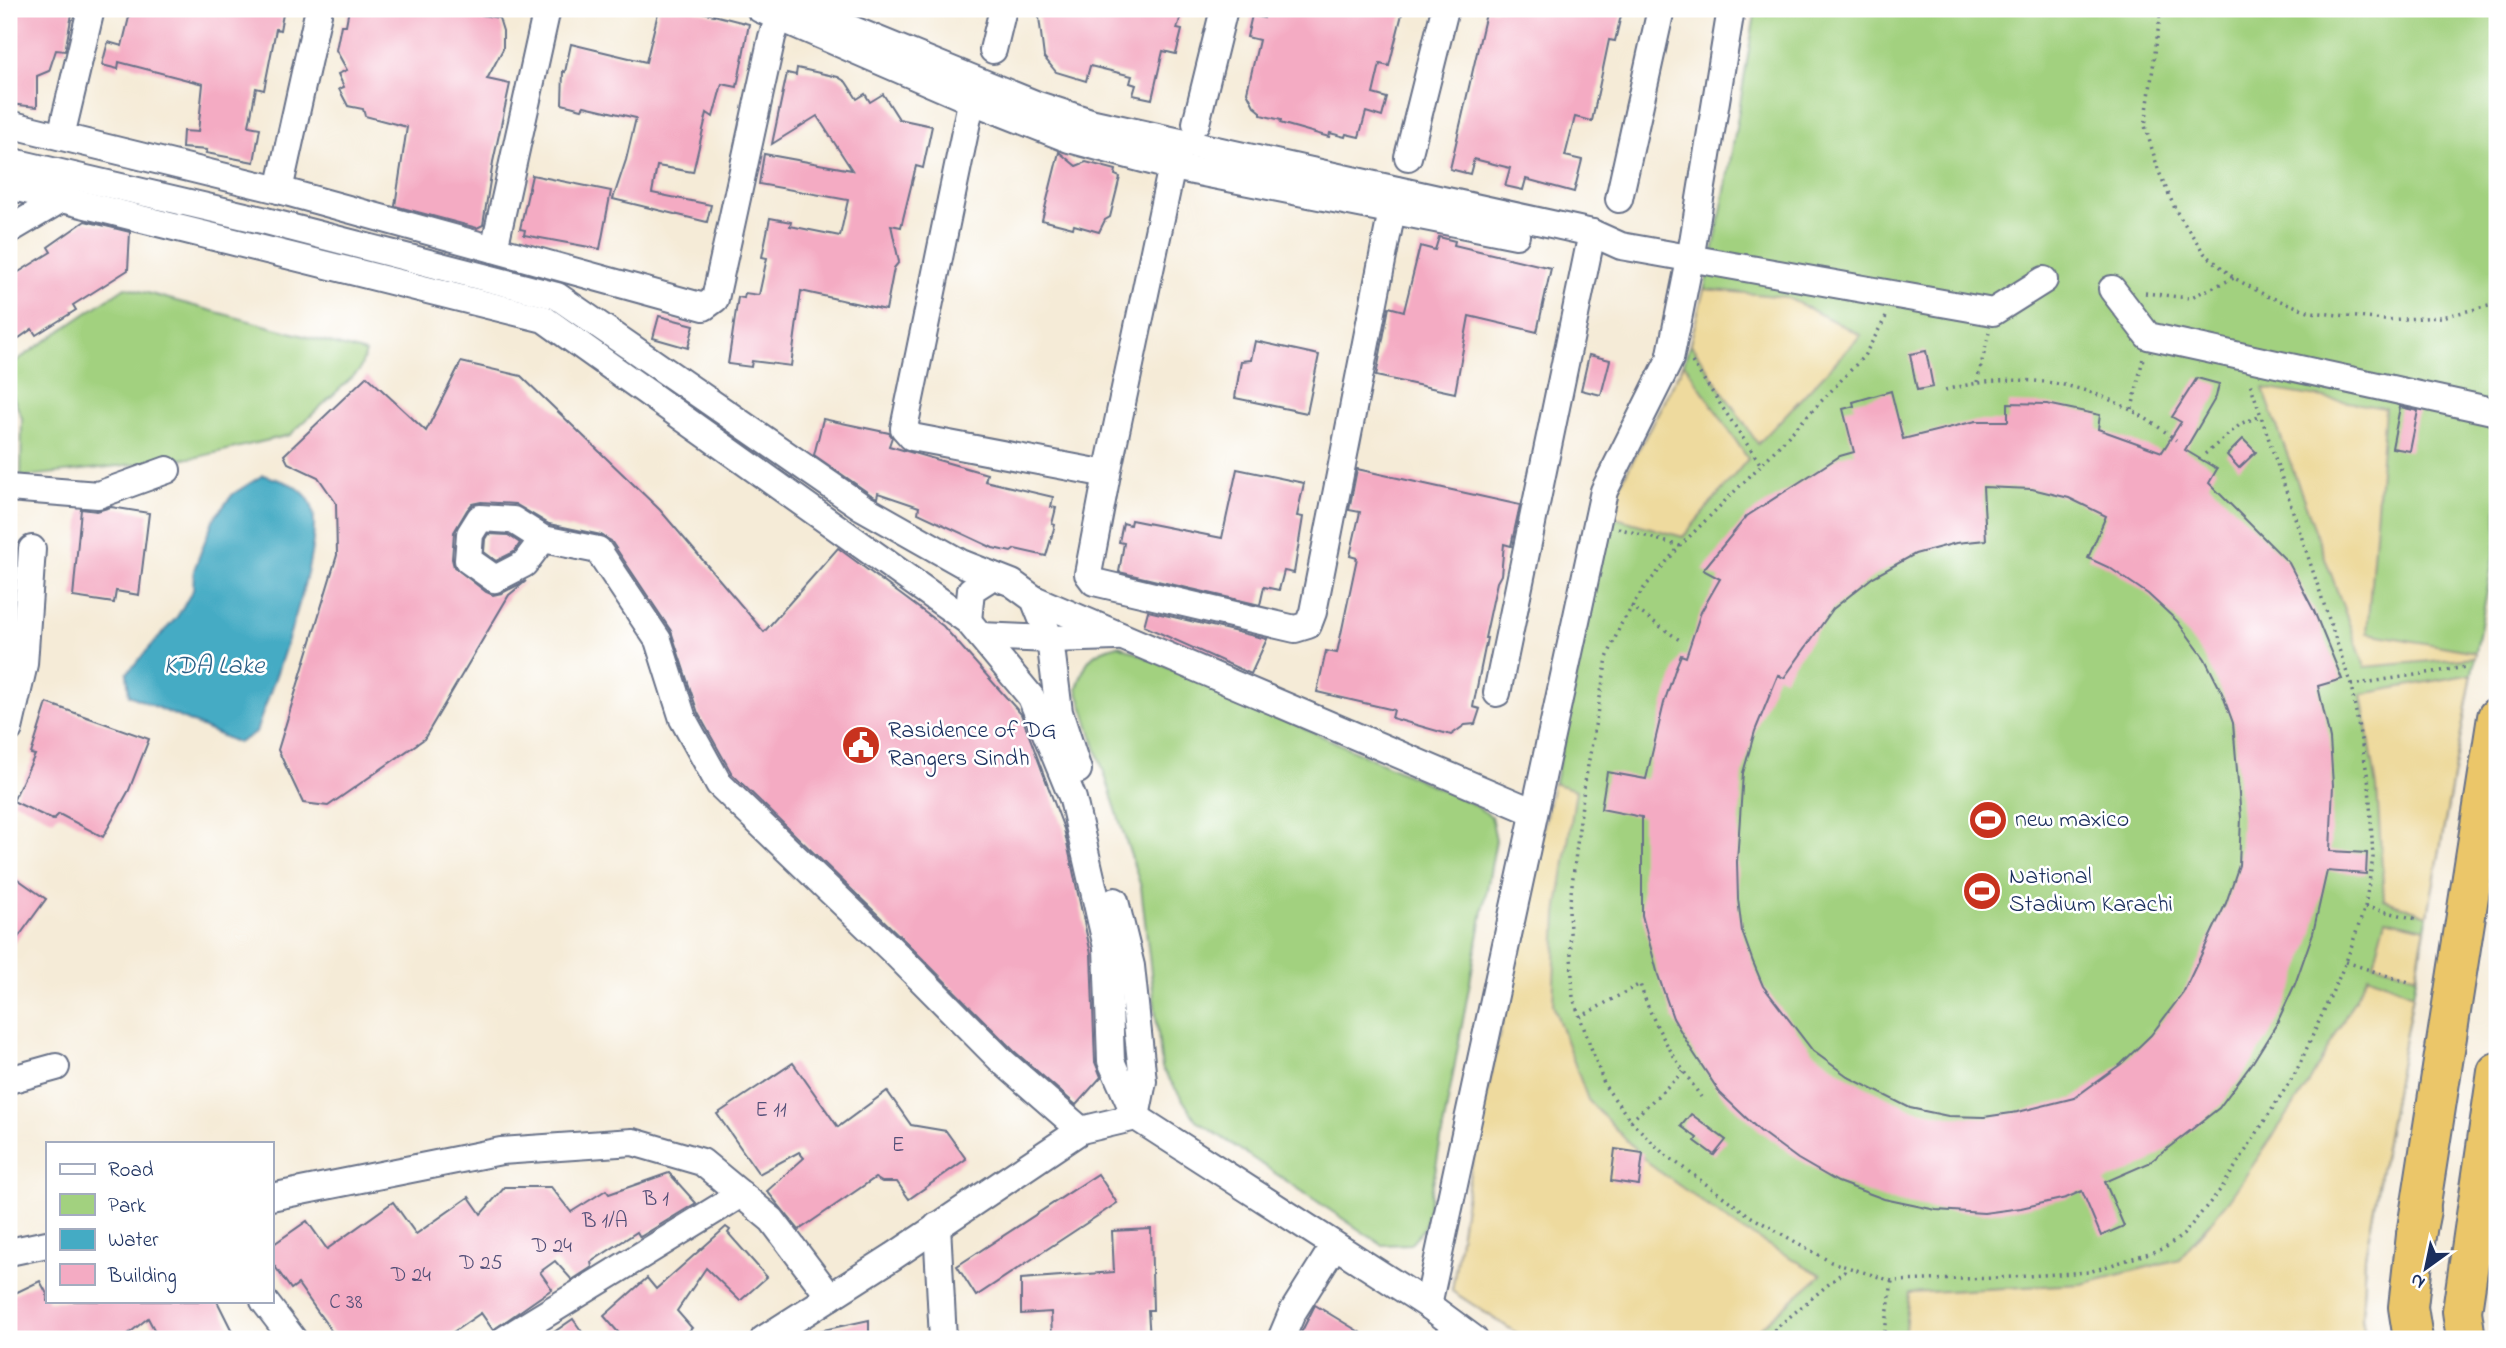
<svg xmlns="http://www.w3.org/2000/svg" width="2506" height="1348" viewBox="0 0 2506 1348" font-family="'Indie Flower',sans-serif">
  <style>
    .green { fill: #a2d17f; stroke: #5e806e; stroke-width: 2 }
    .sand { fill: #eeda9e; stroke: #84847e; stroke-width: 2 }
    .water { fill: #44abc4; stroke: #306d91; stroke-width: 2 }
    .building { fill: #f4abc3; fill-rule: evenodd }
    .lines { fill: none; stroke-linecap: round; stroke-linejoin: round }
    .minor-casing { stroke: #677188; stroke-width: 30 }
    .highway-casing { stroke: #677188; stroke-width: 42 }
    .path { stroke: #677188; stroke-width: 3.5; stroke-dasharray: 2 5; stroke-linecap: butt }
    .minor { stroke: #fff; stroke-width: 26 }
    .highway { stroke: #ebc669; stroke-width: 38 }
    .labels { text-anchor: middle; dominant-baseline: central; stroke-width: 5; stroke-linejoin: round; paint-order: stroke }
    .number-label { font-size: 21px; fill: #514e77 }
    .poi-label { font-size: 24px; fill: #1b2f5e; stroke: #fff; text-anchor: start }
    .water-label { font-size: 26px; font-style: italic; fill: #2b6187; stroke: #fff }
  </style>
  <rect width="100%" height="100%" fill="#fff"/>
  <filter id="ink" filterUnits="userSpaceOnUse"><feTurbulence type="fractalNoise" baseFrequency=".0143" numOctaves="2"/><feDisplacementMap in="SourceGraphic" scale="14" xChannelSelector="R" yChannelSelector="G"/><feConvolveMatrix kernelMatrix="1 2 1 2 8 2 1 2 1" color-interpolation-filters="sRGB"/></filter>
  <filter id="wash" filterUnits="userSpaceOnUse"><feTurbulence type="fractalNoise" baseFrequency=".00686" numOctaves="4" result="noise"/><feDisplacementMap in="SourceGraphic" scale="28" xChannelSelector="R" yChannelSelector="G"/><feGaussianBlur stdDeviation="1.57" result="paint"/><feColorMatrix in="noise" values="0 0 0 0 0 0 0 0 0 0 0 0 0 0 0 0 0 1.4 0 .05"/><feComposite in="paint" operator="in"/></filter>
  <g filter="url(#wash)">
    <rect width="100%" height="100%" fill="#f5ebd7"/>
    <g class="green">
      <path d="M1756 9H2497V537L2365 1256 2362 1319 2366 1339H1528L1452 1291 1612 500 1684 363C1720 248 1735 127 1756 9Z"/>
      <path d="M125 287 366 353 359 371 290 435 198 457 21 477 22 418 9 387V366Z"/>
      <path d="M1119 645 1469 802 1491 816 1496 840 1429 1205 1424 1228 1410 1244 1382 1245 1196 1120 1162 1068 1141 887 1077 689C1085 661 1090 651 1119 645Z"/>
    </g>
    <g class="sand">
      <path d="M1704 289 1786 297 1861 335 1758 444 1690 343Z"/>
      <path d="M1684 363 1748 459 1683 537 1609 516 1612 500Z"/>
      <path d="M2263 388 2385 408 2367 633 2476 652 2475 657 2365 667Z"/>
      <path d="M2472 674 2428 915 2384 900 2377 788 2362 694Z"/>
      <path d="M1553 783 1576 790 1557 914 1553 1005 1588 1100 1649 1164 1740 1229 1821 1275 1747 1339H1526L1452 1291 1470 1173Z"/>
      <path d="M2386 919 2425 928 2416 976 2374 963Z"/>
      <path d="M2368 975 2413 994 2365 1256 2362 1319 2366 1339H1904L1909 1293 2082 1284 2179 1259 2229 1200 2309 1083Z"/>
    </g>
    <path class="water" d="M263 475C280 480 299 484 309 500 332 534 270 690 256 732L238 743 129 695 127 673 177 617 193 590 194 570 213 520 233 494Z"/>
    <g id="blocks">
      <g class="building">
        <path d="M9 9H73L65 51 56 50 49 71 37 76V107L9 104Z"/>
        <path d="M131 9H284L280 30 276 29 264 90 256 88 249 126 260 128 254 162 206 153 207 150 182 148 183 131 198 132 203 84 119 62 118 69 102 65 108 42 122 46Z"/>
        <path d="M349 9H450L499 18 503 31V49L487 79 510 84 493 162 483 225 477 228 395 206 407 127 365 116 363 109 348 106 339 89 344 87 338 74 347 70 336 50 341 25H346Z"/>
        <path d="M659 9H690L749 24 737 87 722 84 713 117 707 113 693 172 657 166 652 193 711 205 707 222 613 199 626 160 636 118 584 106 582 109 562 104 563 71 565 72 571 44 646 62Z"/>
        <path d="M1038 9H1183L1177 29 1182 30 1176 54 1163 51 1152 99 1133 95 1136 85 1130 83 1132 76 1090 66 1086 81 1056 72 1044 57Z"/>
        <path d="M1267 9H1378L1402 14 1389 66 1380 64 1373 94 1387 98 1382 117 1366 112 1359 137 1346 134 1345 137 1330 133 1329 137 1280 123 1281 120 1261 115V112L1254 106 1247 92 1259 40 1247 37 1252 15 1264 18Z"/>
        <path d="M1487 9H1613L1622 11 1615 41 1609 40 1592 121 1575 117 1565 156 1582 160 1574 192 1526 179 1523 190 1505 186 1510 168 1474 159 1470 174 1450 169Z"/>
        <path d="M797 68 838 77 846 82 857 99 865 94 870 102 883 94 899 119 932 126 923 168 916 166 901 227 891 225 899 262 894 268 886 310 801 291 791 366 752 361 751 367 728 364 738 297 744 298 745 293 759 295 767 258 762 257 770 218 791 222 790 226 840 236 848 200 759 184 764 154 852 170 817 116 772 144 787 73 796 75Z"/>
        <path d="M1059 152 1076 166 1086 162 1116 170 1115 175 1120 177 1110 217 1105 220 1099 232 1074 225 1073 228 1042 220Z"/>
        <path d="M532 175 611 191 600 249 524 235 525 230 520 229Z"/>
        <path d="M85 221 130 232 128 270 73 305 76 310 36 335 32 329 9 345V278L51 252 48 247Z"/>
        <path d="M1439 237 1455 241 1454 245 1551 268 1537 332 1469 316 1455 393 1376 376 1389 307 1404 311 1420 246 1435 250Z"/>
        <path d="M659 316 694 325 688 348 653 338Z"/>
        <path d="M1255 341 1319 355 1307 413 1235 398 1241 361 1251 360Z"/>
        <path d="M1926 351 1933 387 1917 390 1910 354Z"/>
        <path d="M1589 355 1610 360 1601 395 1581 390Z"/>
        <path d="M461 362 521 376 660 510 764 632 838 548 943 626 1021 714 1064 829 1091 954 1095 1062 1101 1077 1076 1105 1014 1051 906 942 732 774 698 713 671 631 611 541 601 535 549 524 515 504 481 502 472 504 467 510 454 532 452 559 454 567 486 592 493 595 502 593 526 581 509 595 424 739 328 806 303 803 278 750 337 555 336 503 318 477 288 463 284 455 367 376 426 431Z"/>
        <path d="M2197 378 2219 384 2216 397 2185 450 2217 469 2209 483 2289 563 2314 611 2342 679 2318 686 2330 739 2333 785 2330 851 2367 853 2366 874 2327 871 2313 933 2295 984 2276 1025 2253 1062 2219 1108 2149 1163 2105 1182 2124 1226 2101 1236 2082 1191 2066 1198 2021 1208 1984 1213 1936 1210 1884 1199 1838 1182 1798 1159 1760 1131 1720 1093 1691 1049 1673 1018 1658 975 1642 915V817L1601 809 1607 772 1646 779 1664 703 1676 667 1681 655 1686 657 1701 612 1720 579 1703 570 1747 516 1840 456 1854 452 1843 409 1854 406 1853 402 1891 391 1903 439 1976 421H2008V403L2047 404 2100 415 2098 429 2162 452 2181 422 2172 417ZM1983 487 2032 489 2069 498 2106 516 2088 558 2110 568 2148 594 2177 621 2205 659 2222 693 2233 723 2241 818 2239 865 2226 903 2183 993 2151 1035 2121 1064 2074 1098 2018 1112 1984 1117 1948 1116 1910 1108 1850 1078 1813 1051 1763 986 1753 962 1742 931 1738 899 1737 862 1743 773 1755 731 1778 675 1784 678 1833 609 1873 577 1915 554 1956 543 1986 540Z"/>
        <path d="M2400 407 2418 411 2410 451 2392 448Z"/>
        <path d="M823 419 889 433 892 437 889 446 987 474 985 481 1053 497 1051 507 1056 508 1052 524 1055 525 1046 556 1015 549 1011 552 993 548 918 513 919 507 878 493 877 498 870 494 814 455Z"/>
        <path d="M2243 439 2256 452 2239 468 2227 455Z"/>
        <path d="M1237 469 1304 483 1297 516 1303 517 1294 573 1284 571 1279 590 1264 587 1260 605 1119 572 1124 543 1119 542 1123 523 1130 525 1131 520 1222 538Z"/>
        <path d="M1357 469 1520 505 1511 546 1504 544 1501 575 1497 582 1485 638H1487L1474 702 1473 707 1480 709 1475 724 1465 725 1451 735 1392 718 1394 710 1317 692 1326 651 1337 653 1357 558 1350 556 1360 512 1349 510Z"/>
        <path d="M111 507 149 513 139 595 116 591 114 603 73 597 81 509 97 511Z"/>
        <path d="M488 534 508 535 520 543 514 552 496 561 484 552 485 539Z"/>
        <path d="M1148 611 1267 639 1251 674 1144 626Z"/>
        <path d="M47 703 149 739 129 790 103 837 59 814 53 820 13 801 35 755 31 754Z"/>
        <path d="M9 873 46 899 9 950Z"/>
        <path d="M793 1063 838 1127 887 1091 911 1125 946 1131 966 1159 909 1199 897 1182H882L875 1178 799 1230 767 1191 804 1158 799 1152 759 1174 717 1114Z"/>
        <path d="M1691 1114 1726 1140 1714 1155 1695 1141 1697 1138 1681 1126Z"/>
        <path d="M1615 1149 1643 1153 1639 1185 1611 1181Z"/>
        <path d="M669 1173 696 1203 640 1237 637 1232 591 1262 592 1267 572 1280 555 1261 540 1272 552 1289 493 1330 481 1313 443 1339H337L298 1284 291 1289 271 1261V1246L307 1221 327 1249 393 1202 416 1234 469 1197 481 1214 505 1187H551L571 1212 606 1190 609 1194Z"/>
        <path d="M1098 1174 1117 1203 976 1296 957 1266Z"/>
        <path d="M726 1227 730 1230 728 1233 767 1277 740 1301 706 1268 677 1311 692 1328 680 1339H624L604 1316 647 1278 656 1289Z"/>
        <path d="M1151 1229 1153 1310H1148L1150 1339H1052L1051 1312 1021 1314V1279L1114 1272 1112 1231Z"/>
        <path d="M40 1281 47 1294V1301H217L236 1339H159L148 1318 122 1339H9V1296Z"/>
        <path d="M1315 1305 1371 1339H1298Z"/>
        <path d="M573 1319 587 1339H544Z"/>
        <path d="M869 1320V1339H814V1332Z"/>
      </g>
    </g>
  </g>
  <g filter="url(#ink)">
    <use href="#blocks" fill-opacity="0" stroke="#677188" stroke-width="2"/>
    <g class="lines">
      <defs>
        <g id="minor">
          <path d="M760 9 970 100 1069 139 1173 167 1516 235"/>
          <path d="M802 9 1035 104 1094 123 1592 233 1621 246 1993 312 2044 280"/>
          <path d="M993 50 1003 9"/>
          <path d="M975 83 904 428 912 437 1107 474"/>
          <path d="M1196 123 1224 9"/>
          <path d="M9 124 279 190 704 307 715 299 772 37 782 9"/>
          <path d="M61 136 91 9"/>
          <path d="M1177 142 1107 474 1088 574 1094 582 1295 629 1308 625 1313 612 1396 190"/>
          <path d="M1408 157 1445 9"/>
          <path d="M9 161 262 220 557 296 862 507 961 563 1012 583 1034 599 1050 639 1059 712 1078 770"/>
          <path d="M9 186 544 319 968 621 1031 697 1073 799 1107 947 1111 1061 1136 1117 1428 1305 1474 1339"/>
          <path d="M279 190 319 9"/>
          <path d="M1619 199 1661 9"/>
          <path d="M9 230 63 198 65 190"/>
          <path d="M494 249 547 9"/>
          <path d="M2112 289 2148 336 2497 412"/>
          <path d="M9 488 98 495 167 470"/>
          <path d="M543 539 524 564 495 579 468 560 470 534 480 518 513 520 543 539 598 550 658 640 683 719 719 784 895 953 1003 1062 1081 1130"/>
          <path d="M1034 599 1534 812"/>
          <path d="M968 621 971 590 993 576"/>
          <path d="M981 636 1050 639 1116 637"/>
          <path d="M1497 693 1592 233"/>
          <path d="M9 729 24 664 32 549"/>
          <path d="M1115 901 1131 966 1143 1081 1136 1117"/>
          <path d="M9 1080 56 1067"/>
          <path d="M271 1197 501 1151 633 1142 702 1162 772 1220 830 1297"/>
          <path d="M937 1226 943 1339"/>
          <path d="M9 1252 47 1244"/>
          <path d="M264 1301 293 1339"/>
          <path d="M1428 1305 1604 491 1670 359 1690 260 1731 9"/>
          <path d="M505 1339 741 1194"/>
          <path d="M764 1339 894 1256 1081 1130 1136 1117"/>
          <path d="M1281 1339 1292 1313 1334 1246"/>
        </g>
        <g id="highway">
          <path d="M2416 1235 2497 717"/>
          <path d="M2413 1339 2408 1307 2416 1235 2421 1210"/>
          <path d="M2466 1339 2462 1311 2497 1072"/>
        </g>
      </defs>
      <use href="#minor" class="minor-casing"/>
      <use href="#highway" class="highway-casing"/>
      <g class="path">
        <path d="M2161 9 2145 126 2159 172 2176 211 2204 253 2234 278 2267 296 2311 312 2384 320 2442 317 2497 304"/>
        <path d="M2145 293 2189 298 2234 278"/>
        <path d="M1886 317 1864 356 1761 465 1680 546 1644 588 1620 626 1607 658 1584 788 1569 909 1573 998 1605 1086 1631 1121 1663 1153 1750 1216 1831 1262 1892 1281 1996 1278 2089 1272 2165 1248 2183 1235 2221 1189 2296 1072 2346 962 2365 907 2373 858 2369 784 2351 685 2249 380"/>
        <path d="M1692 362 1761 465"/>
        <path d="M1977 382 1989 333"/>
        <path d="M1945 390C2032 367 2106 385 2176 440"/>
        <path d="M2132 409 2143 358"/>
        <path d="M2205 454 2242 423 2261 416"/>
        <path d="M1618 528 1680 546"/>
        <path d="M1631 606 1681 641"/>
        <path d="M2351 685 2466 667"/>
        <path d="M2365 907 2417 919"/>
        <path d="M2346 962 2409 983"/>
        <path d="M1580 1017 1640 984C1653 1027 1676 1060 1701 1097"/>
        <path d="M1631 1121 1683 1072"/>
        <path d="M1763 1339 1848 1268"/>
        <path d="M1884 1339 1892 1281"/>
      </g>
      <use href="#minor" class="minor"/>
      <use href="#highway" class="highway"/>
    </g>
  </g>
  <defs>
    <symbol id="civic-disc" viewBox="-11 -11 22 22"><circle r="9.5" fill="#c8321e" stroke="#fff"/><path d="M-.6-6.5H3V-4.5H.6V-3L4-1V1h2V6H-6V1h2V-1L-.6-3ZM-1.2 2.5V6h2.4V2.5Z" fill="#fff"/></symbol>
    <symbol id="stadium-disc" viewBox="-11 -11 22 22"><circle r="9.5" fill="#c8321e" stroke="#fff"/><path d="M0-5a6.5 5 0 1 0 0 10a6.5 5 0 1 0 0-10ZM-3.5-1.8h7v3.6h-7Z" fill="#fff"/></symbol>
  </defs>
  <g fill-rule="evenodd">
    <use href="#civic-disc" x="839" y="723" width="44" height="44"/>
    <use href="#stadium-disc" x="1966" y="798" width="44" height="44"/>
    <use href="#stadium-disc" x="1960" y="869" width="44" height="44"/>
  </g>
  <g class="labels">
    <g class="number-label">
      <text x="771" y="1111">E 11</text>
      <text x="898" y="1146">E</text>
      <text x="656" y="1200">B 1</text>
      <text x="605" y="1222">B 1/A</text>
      <text x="552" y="1247">D 24</text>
      <text x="481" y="1264">D 25</text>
      <text x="411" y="1276">D 24</text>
      <text x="346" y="1303">C 38</text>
    </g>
    <g class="poi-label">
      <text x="888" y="731">Rasidence of DG<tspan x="888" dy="28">Rangers Sindh</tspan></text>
      <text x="2015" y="820">new maxico</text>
      <text x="2009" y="877">National<tspan x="2009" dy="28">Stadium Karachi</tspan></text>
    </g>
    <g class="water-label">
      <text x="214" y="667">KDA Lake</text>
    </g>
  </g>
  <rect width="2506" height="1348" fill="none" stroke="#fff" stroke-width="35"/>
  <rect x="46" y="1142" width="228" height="161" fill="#ffffff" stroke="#a4acbf" stroke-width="2"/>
  <rect x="60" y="1164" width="35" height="10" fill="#ffffff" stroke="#a4acbf" stroke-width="2"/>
  <text x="108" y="1176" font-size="21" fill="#1b2f5e">Road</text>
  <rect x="60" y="1194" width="35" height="21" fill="#a2d17f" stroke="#a4acbf" stroke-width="2"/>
  <text x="108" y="1212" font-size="21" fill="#1b2f5e">Park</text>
  <rect x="60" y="1229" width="35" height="21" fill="#44abc4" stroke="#a4acbf" stroke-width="2"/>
  <text x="108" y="1246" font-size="21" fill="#1b2f5e">Water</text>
  <rect x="60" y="1264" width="35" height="21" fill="#f4abc3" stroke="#a4acbf" stroke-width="2"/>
  <text x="108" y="1282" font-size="21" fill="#1b2f5e">Building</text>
  <g transform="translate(2426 1268) rotate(213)" stroke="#ffffff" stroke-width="5" paint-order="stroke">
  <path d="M0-5L12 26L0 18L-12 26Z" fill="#1b2f5e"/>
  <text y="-10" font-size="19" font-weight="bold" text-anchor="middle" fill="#1b2f5e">N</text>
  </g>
</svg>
